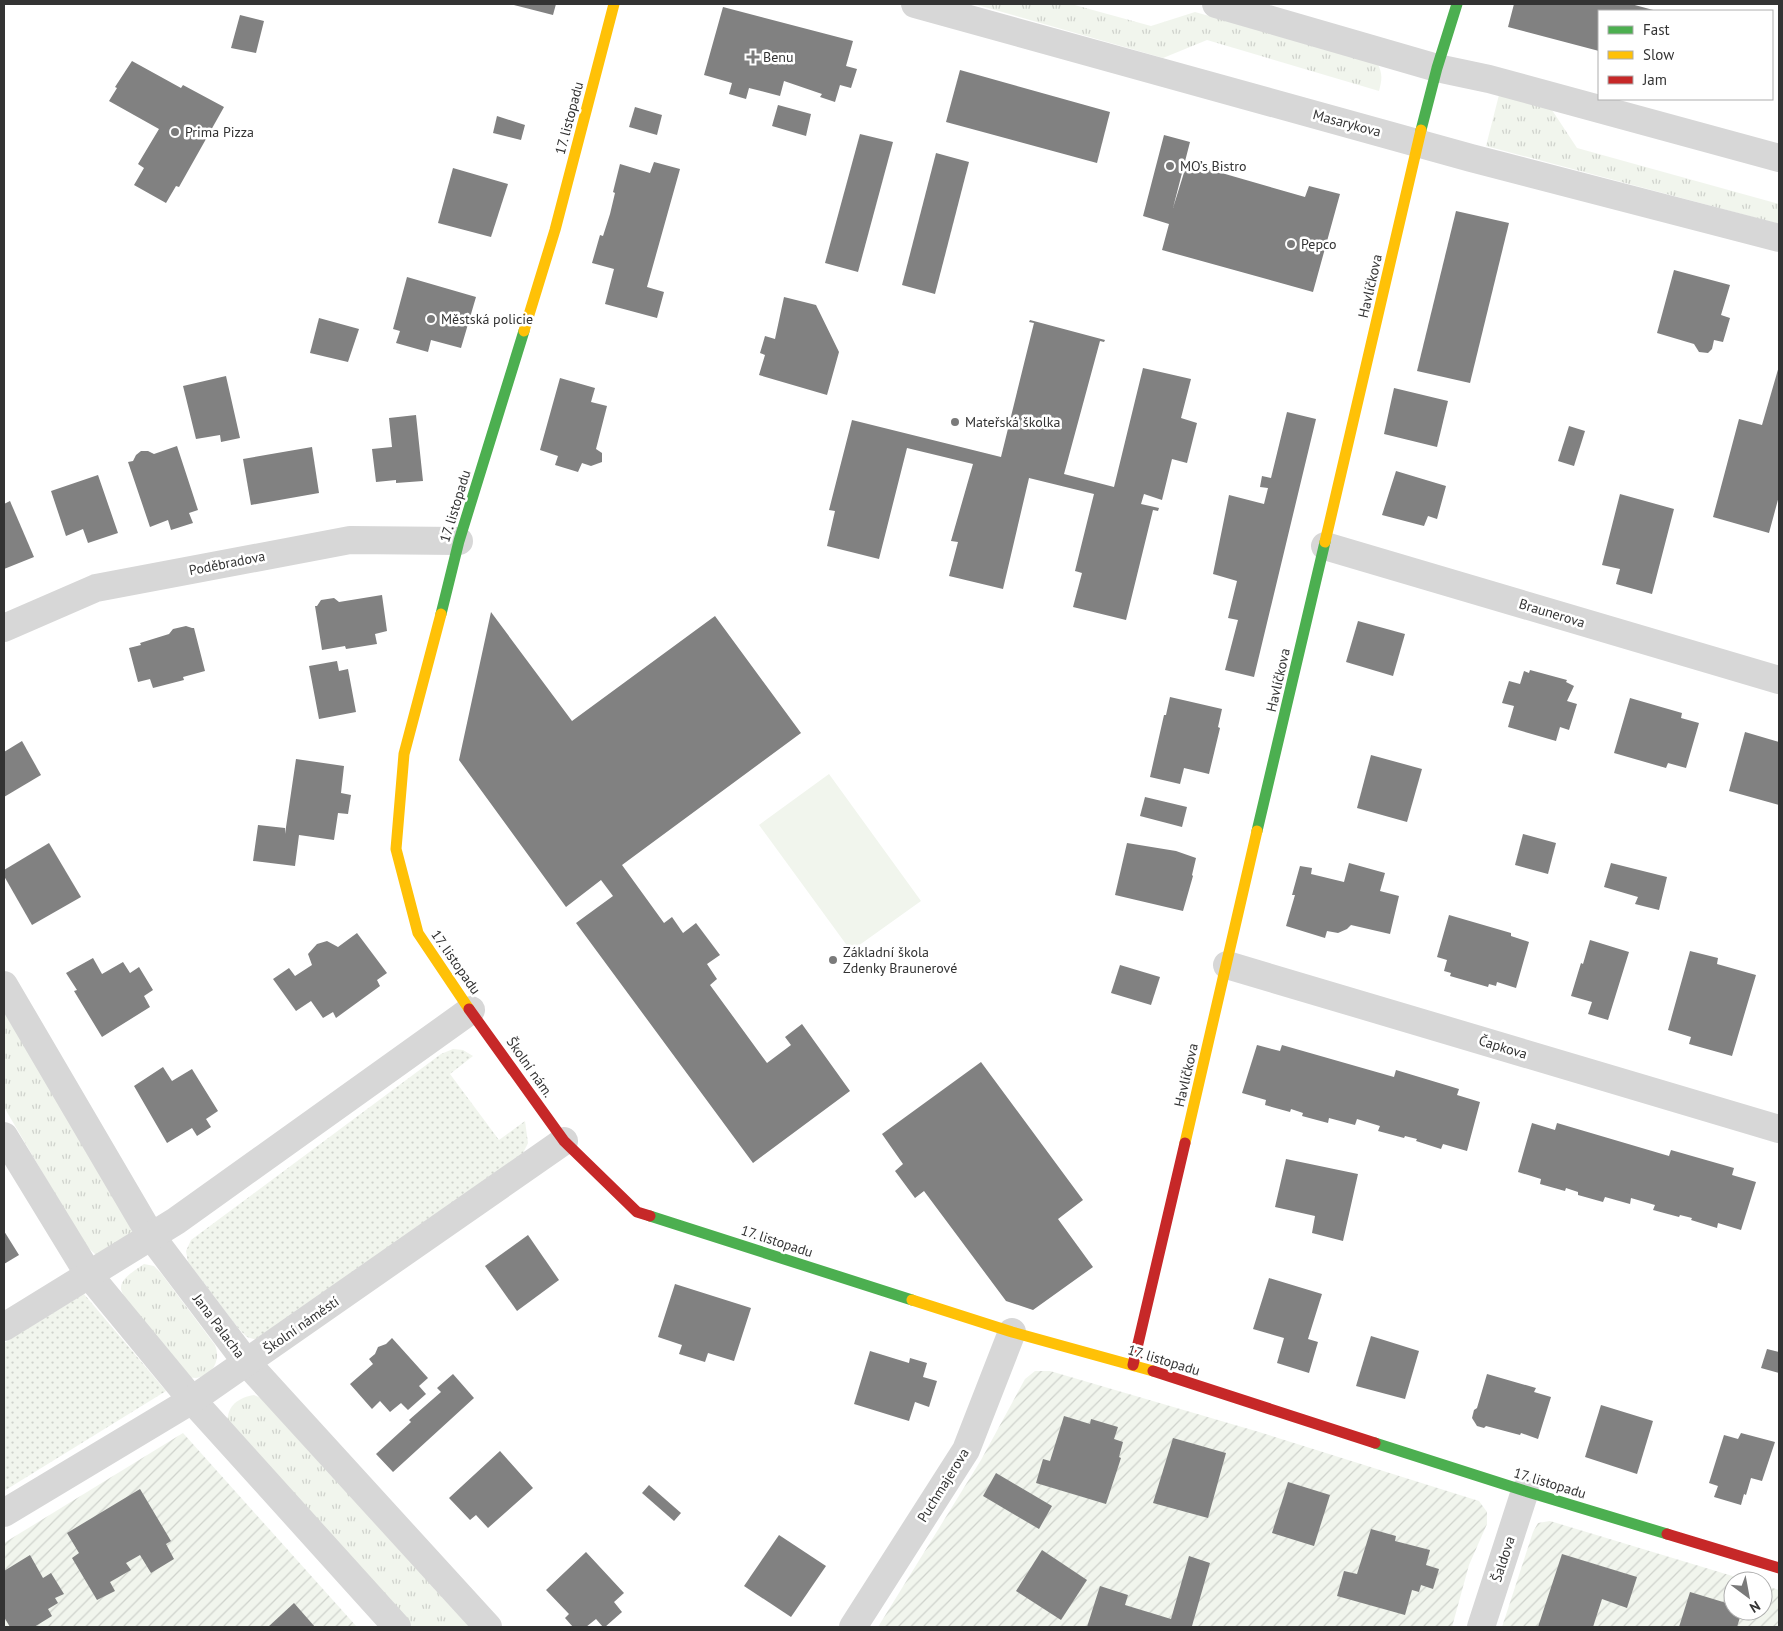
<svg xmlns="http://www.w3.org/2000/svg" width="1783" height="1631" viewBox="0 0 1783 1631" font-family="'PT Sans',sans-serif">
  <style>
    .grass { fill: url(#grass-tufts) }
    .park { fill: url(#park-dots) }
    .garden { fill: url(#garden-furrows) }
    .pitch { fill: #f1f5ed }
    .building { fill: #818181 }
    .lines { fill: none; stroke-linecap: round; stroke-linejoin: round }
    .street { stroke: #d7d7d7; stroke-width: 28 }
    .fast { stroke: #4caf50; stroke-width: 11 }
    .slow { stroke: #ffc107; stroke-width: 11 }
    .jam { stroke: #c62828; stroke-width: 11 }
    .poi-dot { fill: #7a7a7a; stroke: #fff; stroke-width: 2 }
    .labels { text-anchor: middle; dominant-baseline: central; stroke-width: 5; stroke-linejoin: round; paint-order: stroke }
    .poi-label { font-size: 14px; fill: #333; stroke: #fff; text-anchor: start }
    .street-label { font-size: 14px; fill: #333; stroke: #fff }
  </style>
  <defs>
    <pattern id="grass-tufts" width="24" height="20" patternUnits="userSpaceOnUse" patternTransform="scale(1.25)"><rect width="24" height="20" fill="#f1f5ed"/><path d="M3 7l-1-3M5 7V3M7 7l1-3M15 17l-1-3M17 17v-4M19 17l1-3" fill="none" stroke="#cfd2cc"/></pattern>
    <pattern id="park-dots" width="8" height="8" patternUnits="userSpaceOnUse" patternTransform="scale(1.25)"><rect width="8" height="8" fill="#f1f5ed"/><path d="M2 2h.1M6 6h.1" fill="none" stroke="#cfd2cc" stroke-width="1.8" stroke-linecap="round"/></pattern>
    <pattern id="garden-furrows" width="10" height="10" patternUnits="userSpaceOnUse" patternTransform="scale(1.25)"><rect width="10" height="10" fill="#f1f5ed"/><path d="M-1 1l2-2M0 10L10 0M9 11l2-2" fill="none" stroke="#cfd2cc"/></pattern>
  </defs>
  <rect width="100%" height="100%" fill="#fff"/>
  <g class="grass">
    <path d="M974 4H1071L1151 26 1195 12 1377 63C1383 73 1382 80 1379 91L1207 40 1163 58Z"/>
    <path d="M1500 91 1550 107 1577 148 1779 204V224L1486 146Z"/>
    <path d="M4 1004 130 1215 132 1232 125 1244 110 1254H95L85 1245 4 1107Z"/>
    <path d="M144 1264 154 1266 161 1273 215 1345C221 1360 213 1376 196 1378 192 1378 187 1377 183 1377L126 1301C125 1298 122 1293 121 1289 120 1278 136 1270 144 1264Z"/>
    <path d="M254 1395 263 1399 477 1627H409L228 1427C225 1408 236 1398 254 1395Z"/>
  </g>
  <g class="park">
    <path d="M453 1049 463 1050 473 1056 450 1074 499 1140 525 1121 528 1143 522 1155 257 1340 247 1337 238 1328 188 1262 186 1251 191 1240 441 1054Z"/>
    <path d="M84 1294 166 1391 4 1491V1343Z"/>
  </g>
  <g class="garden">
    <path d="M1035 1371H1050L1259 1432 1479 1501 1487 1512V1524L1469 1565 1452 1627H878L981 1460 1025 1379Z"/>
    <path d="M183 1433 357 1627H4V1543Z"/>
    <path d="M1550 1521 1749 1581H1733V1611H1763V1585L1779 1590V1627H1502L1533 1532 1538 1523Z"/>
  </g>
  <path class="pitch" d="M829 774 921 901 851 951 759 825Z"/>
  <g class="building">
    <path d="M510 4H556L553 15Z"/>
    <path d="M1514 4H1631L1657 11H1599V51L1508 27Z"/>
    <path d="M723 7 853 41 846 66 857 69 851 88 840 85 835 102 820 97 822 94 784 81 780 96 749 88 746 99 729 94 732 83 704 75Z"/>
    <path d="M240 15 264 21 256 53 231 48Z"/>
    <path d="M132 61 181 88 183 85 224 107 179 187 176 186 166 203 134 185 144 168 138 164 159 129 109 101 117 88 115 87Z"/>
    <path d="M960 70 1110 112 1097 163 946 122Z"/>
    <path d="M778 105 811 114 806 136 772 126Z"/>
    <path d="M635 107 662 115 657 135 629 127Z"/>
    <path d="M497 116 525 125 521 140 493 133Z"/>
    <path d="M860 134 893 142 858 272 825 263Z"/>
    <path d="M1164 135 1190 142 1173 208 1187 163 1305 197 1309 186 1340 194 1313 292 1162 250 1169 224 1143 216Z"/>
    <path d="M936 153 969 162 935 294 902 285Z"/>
    <path d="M654 162 680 169 647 287 664 292 657 318 605 304 614 269 592 263 600 235 603 236 610 214 615 193 613 192 620 164 650 173Z"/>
    <path d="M453 168 508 184 491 237 438 223Z"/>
    <path d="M1456 211 1509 223 1470 383 1417 371Z"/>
    <path d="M1674 270 1730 285 1721 315 1730 318 1723 342 1714 340 1712 349 1708 353 1699 352 1694 344 1657 333Z"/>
    <path d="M407 277 476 297 461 348 431 340 428 352 396 343 400 331 393 329Z"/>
    <path d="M784 297 816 305 839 352 827 395 759 375 765 355 760 353 765 336 775 339Z"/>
    <path d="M319 318 359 329 348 362 310 353Z"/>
    <path d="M1030 320 1105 340 1104 342 1100 341 1064 474 1114 487 1143 368 1191 379 1181 418 1197 423 1187 463 1172 459 1162 500 1144 494 1141 504 1159 508 1158 511 1153 510 1126 620 1073 607 1082 573 1075 571 1094 494 1029 478 1003 589 949 576 958 542 951 541 973 464 907 448 879 559 827 546 835 511 829 510 852 420 1001 457 1034 323 1029 322Z"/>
    <path d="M1779 366V496L1769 533 1713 517 1739 419 1762 425Z"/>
    <path d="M226 376 240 438 221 442 220 435 196 439 183 386Z"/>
    <path d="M560 378 595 388 591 402 607 406 596 449 602 453V462L591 466 582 463 578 472 555 465 558 456 540 450Z"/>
    <path d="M1394 388 1448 401 1437 447 1384 434Z"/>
    <path d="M1287 412 1316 419 1254 677 1225 670 1238 620 1228 618 1237 581 1213 574 1229 495 1264 504 1268 488 1260 487 1262 476 1271 478Z"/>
    <path d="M416 415 423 481 396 483V480L376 482 372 449 392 447 389 418Z"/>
    <path d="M1569 426 1585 431 1574 466 1558 461Z"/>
    <path d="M177 446 198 510 189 513 193 523 171 530 168 520 150 527 128 462 133 461 136 455 141 451H148L154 454Z"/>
    <path d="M312 447 319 493 251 505 243 459Z"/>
    <path d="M1396 471 1446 486 1437 519 1428 516 1424 526 1382 515Z"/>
    <path d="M98 475 118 533 88 543 83 529 66 536 51 491Z"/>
    <path d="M1620 494 1674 509 1652 594 1616 584 1620 569 1602 565Z"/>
    <path d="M10 501 34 557 4 569V504Z"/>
    <path d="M382 595 387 631 375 634 377 644 346 649 345 646 322 650 315 606H317L321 600 334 598 339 602Z"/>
    <path d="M491 612 572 721 715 616 801 733 622 865 664 923 672 917 683 933 696 923 720 955 707 964 717 979 710 985 767 1063 791 1045 785 1037 802 1024 850 1091 753 1163 576 923 613 896 601 880 566 907 459 760Z"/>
    <path d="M1358 621 1405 634 1393 676 1346 662Z"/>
    <path d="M186 626 192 628H194L205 671 183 677 184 680 153 688 150 679 138 682 129 648 141 645 140 643 169 634 173 629Z"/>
    <path d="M337 661 339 671 348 669 356 712 319 719 309 666Z"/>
    <path d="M1530 670 1567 680 1566 682 1574 686 1567 701 1577 704 1569 730 1560 727 1556 741 1508 727 1514 706 1502 703 1509 681 1520 684 1524 671 1529 673Z"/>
    <path d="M1170 697 1222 709 1218 727 1220 728 1209 774 1184 768 1180 784 1150 777 1164 715H1166Z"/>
    <path d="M1630 698 1682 713 1681 718 1699 723 1686 768 1668 763 1666 768 1614 753Z"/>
    <path d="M1745 732 1779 742V805L1729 791Z"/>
    <path d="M22 741 41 775 4 797V752Z"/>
    <path d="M1371 755 1422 769 1407 822 1357 808Z"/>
    <path d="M296 759 344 766 341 793 351 795 348 814 338 813 334 840 299 835 295 866 253 861 258 825 285 828V834Z"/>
    <path d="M1145 797 1187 807 1182 827 1140 816Z"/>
    <path d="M1523 834 1556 843 1548 874 1515 865Z"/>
    <path d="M49 843 81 897 32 925 4 876V870Z"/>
    <path d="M1127 843 1176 851 1196 858 1192 875 1193 876 1183 911 1115 895Z"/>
    <path d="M1349 863 1385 873 1380 891 1399 896 1390 934 1351 925 1347 929 1338 933 1327 931 1325 938 1286 926 1295 895H1292L1300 866 1312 868 1311 874 1344 882Z"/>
    <path d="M1611 863 1667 877 1659 910 1635 904 1638 897 1604 887Z"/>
    <path d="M1449 915 1511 933V936L1529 942 1516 988 1497 982 1496 986 1489 984 1488 987 1450 976 1451 973 1444 971 1447 960 1437 957Z"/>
    <path d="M357 933 387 973 377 980 380 986 336 1018 333 1012 323 1018 311 1001 296 1011 273 979 289 968 295 976 312 965 308 954 317 944 327 941 338 947Z"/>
    <path d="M1590 940 1629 952 1608 1020 1588 1014 1592 1002 1571 996 1581 963 1583 964Z"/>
    <path d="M1690 951 1718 958 1717 964 1756 975 1732 1056 1689 1044 1691 1037 1668 1030Z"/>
    <path d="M93 958 102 974 123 962 130 973 139 967 153 990 144 996 150 1007 102 1037 74 991 77 990 66 973Z"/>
    <path d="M1120 965 1160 977 1151 1005 1111 993Z"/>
    <path d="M1257 1045 1280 1051 1282 1045 1394 1077 1396 1070 1459 1089 1457 1095 1480 1102 1467 1151 1443 1144 1441 1149 1416 1141 1417 1139 1405 1136 1404 1138 1378 1131 1380 1126 1357 1119 1355 1125 1329 1118 1328 1123 1302 1116 1303 1113 1291 1109 1290 1112 1265 1105 1266 1100 1242 1093Z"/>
    <path d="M981 1062 1083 1200 1058 1219 1093 1267 1033 1310 1006 1301 924 1191 915 1198 895 1171 903 1164 882 1134Z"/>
    <path d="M163 1067 172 1081 192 1069 218 1111 206 1119 211 1127 197 1136 192 1128 167 1143 134 1086Z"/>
    <path d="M1532 1123 1555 1130 1557 1123 1669 1156 1671 1150 1734 1168 1732 1175 1756 1182 1741 1230 1718 1223 1717 1228 1691 1220 1692 1218 1680 1215 1679 1217 1653 1210 1655 1205 1631 1198 1630 1204 1605 1197 1603 1202 1578 1195V1192L1566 1188 1565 1191 1540 1184 1541 1179 1518 1172Z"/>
    <path d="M1286 1159 1358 1174 1343 1241 1312 1233 1315 1216 1275 1207Z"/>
    <path d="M4 1231 19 1255 4 1264Z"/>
    <path d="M528 1235 559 1280 517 1311 485 1266Z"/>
    <path d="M1269 1278 1322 1294 1308 1339 1318 1342 1309 1373 1277 1363 1284 1338 1253 1329Z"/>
    <path d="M675 1284 751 1308 734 1361 708 1353 705 1362 679 1354 682 1345 658 1337Z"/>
    <path d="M1371 1336 1419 1351 1405 1399 1356 1386Z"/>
    <path d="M392 1338 428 1378 419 1386 426 1394 408 1410 401 1403 390 1412 380 1401 372 1409 350 1384 373 1364 369 1359 375 1354 378 1347 386 1344Z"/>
    <path d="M1767 1349 1779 1352V1373L1761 1368Z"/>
    <path d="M870 1351 909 1363 910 1358 927 1363 923 1377 937 1381 929 1407 915 1402 909 1421 854 1404Z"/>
    <path d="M453 1374 474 1398 393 1472 376 1454 411 1422 409 1420 441 1392 437 1388Z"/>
    <path d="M1487 1374 1536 1388 1534 1392 1551 1397 1538 1439 1521 1433 1520 1435 1486 1426 1484 1428 1477 1426 1472 1418 1474 1410 1477 1408Z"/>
    <path d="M1601 1405 1653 1421 1637 1474 1585 1457Z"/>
    <path d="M1064 1416 1090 1424 1091 1419 1118 1427 1114 1439 1123 1442 1119 1457 1121 1458 1106 1504 1036 1483 1043 1459 1050 1461Z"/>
    <path d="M1741 1433 1775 1442 1762 1481 1751 1478 1746 1495 1744 1494 1741 1505 1714 1497 1718 1486 1709 1483 1724 1435 1738 1439Z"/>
    <path d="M1173 1438 1226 1453 1208 1518 1153 1503Z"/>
    <path d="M500 1451 533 1488 488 1528 476 1515 470 1520 449 1498Z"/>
    <path d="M996 1473 1052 1506 1039 1529 983 1496Z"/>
    <path d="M1288 1482 1330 1495 1314 1546 1272 1533Z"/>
    <path d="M649 1485 681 1513 674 1521 642 1493Z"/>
    <path d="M140 1489 171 1541 166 1544 174 1559 151 1573 140 1555 126 1563 131 1570 110 1582 115 1591 97 1600 72 1558 79 1553 67 1533Z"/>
    <path d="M1371 1529 1396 1536 1395 1541 1430 1550 1426 1565 1439 1569 1433 1589 1421 1585 1419 1592 1412 1590 1405 1615 1337 1596 1344 1571 1357 1574Z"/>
    <path d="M779 1535 826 1566 791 1617 744 1586Z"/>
    <path d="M1042 1550 1087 1580 1061 1620 1016 1591Z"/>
    <path d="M586 1552 624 1593 614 1602 622 1612 605 1627H603L596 1619 586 1627H573L565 1618 569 1614 546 1590Z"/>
    <path d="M1562 1554 1637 1577 1627 1608 1602 1599 1593 1627H1538Z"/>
    <path d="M30 1555 43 1578 51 1573 64 1594 55 1598 58 1603 48 1609 52 1616 34 1627H10L4 1617V1571Z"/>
    <path d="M1189 1556 1210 1563 1192 1626 1195 1627H1087L1100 1586 1128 1595 1125 1605 1171 1619Z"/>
    <path d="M1690 1592 1733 1605V1611H1742L1737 1627H1679Z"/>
    <path d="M294 1603 315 1627H268Z"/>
  </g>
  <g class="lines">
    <g class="street">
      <path d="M915 4 1471 158 1779 238"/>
      <path d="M1216 4 1437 68 1489 79 1779 158"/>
      <path d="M1325 546 1779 680"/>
      <path d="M4 628 96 588 350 540 459 541"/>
      <path d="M1227 965 1779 1129"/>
      <path d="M4 985 151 1236 247 1363 488 1627"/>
      <path d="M4 1136 89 1275 192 1400 397 1627"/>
      <path d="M4 1327 176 1221 471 1010"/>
      <path d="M4 1513 192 1400 564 1141"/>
      <path d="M853 1627 966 1450 1012 1332"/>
      <path d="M1481 1627 1525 1491"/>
    </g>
    <g class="fast">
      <path d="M1421 130 1437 68 1457 4"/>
      <path d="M441 614 459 541 524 331"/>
      <path d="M1257 831 1325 542"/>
      <path d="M650 1216 912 1300"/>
      <path d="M1375 1443 1525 1491 1667 1534"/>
    </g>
    <g class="slow">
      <path d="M524 331 555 230 614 4"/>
      <path d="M1325 542 1421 130"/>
      <path d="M441 614 404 754 396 849 418 933 469 1009"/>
      <path d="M1185 1143 1257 831"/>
      <path d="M912 1300 1012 1332 1153 1371"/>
    </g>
    <g class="jam">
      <path d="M469 1009 564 1141 637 1212 650 1216"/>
      <path d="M1133 1365 1185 1143"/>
      <path d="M1153 1371 1375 1443"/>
      <path d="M1667 1534 1779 1568"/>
    </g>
  </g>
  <g class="poi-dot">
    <path d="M750.5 49.5h5v5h5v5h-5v5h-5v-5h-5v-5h5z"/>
    <circle cx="175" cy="132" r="5"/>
    <circle cx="1170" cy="166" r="5"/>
    <circle cx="1291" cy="244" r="5"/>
    <circle cx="431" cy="319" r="5"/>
    <circle cx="955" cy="422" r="5"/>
    <circle cx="833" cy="960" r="5"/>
  </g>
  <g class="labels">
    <g class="poi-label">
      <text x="763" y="57">Benu</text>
      <text x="185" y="132">Prima Pizza</text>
      <text x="1180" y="166">MO’s Bistro</text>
      <text x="1301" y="244">Pepco</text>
      <text x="441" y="319">Městská policie</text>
      <text x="965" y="422">Mateřská školka</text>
      <text x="843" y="952">Základní škola<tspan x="843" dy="16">Zdenky Braunerové</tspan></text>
    </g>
    <g class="street-label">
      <text transform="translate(569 118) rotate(-75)">17. listopadu</text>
      <text transform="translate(1347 123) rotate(15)">Masarykova</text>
      <text transform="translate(1370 286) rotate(-77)">Havlíčkova</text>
      <text transform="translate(455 506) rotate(-73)">17. listopadu</text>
      <text transform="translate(227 563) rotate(-11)">Poděbradova</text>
      <text transform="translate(1552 613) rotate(17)">Braunerova</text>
      <text transform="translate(1278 680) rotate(-77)">Havlíčkova</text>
      <text transform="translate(456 962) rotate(55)">17. listopadu</text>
      <text transform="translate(1503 1047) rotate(17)">Čapkova</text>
      <text transform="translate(530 1067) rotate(55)">Školní nám.</text>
      <text transform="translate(1186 1075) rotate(-77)">Havlíčkova</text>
      <text transform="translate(777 1241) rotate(18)">17. listopadu</text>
      <text transform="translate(301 1325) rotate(-35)">Školní náměstí</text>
      <text transform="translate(219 1326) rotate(53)">Jana Palacha</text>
      <text transform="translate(1164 1360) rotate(17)">17. listopadu</text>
      <text transform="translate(1550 1483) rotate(17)">17. listopadu</text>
      <text transform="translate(943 1485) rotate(-58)">Puchmajerova</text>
      <text transform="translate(1503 1559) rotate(-72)">Šaldova</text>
    </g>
  </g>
  <rect width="1783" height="1631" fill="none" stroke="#333333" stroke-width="10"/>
  <rect x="1598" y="10" width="175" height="90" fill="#ffffff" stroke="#adadad"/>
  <rect x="1608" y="26" width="25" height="8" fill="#4caf50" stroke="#adadad"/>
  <text x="1643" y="35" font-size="15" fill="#333333">Fast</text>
  <rect x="1608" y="51" width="25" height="8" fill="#ffc107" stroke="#adadad"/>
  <text x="1643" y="60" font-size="15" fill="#333333">Slow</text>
  <rect x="1608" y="76" width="25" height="8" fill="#c62828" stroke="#adadad"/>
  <text x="1643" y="85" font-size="15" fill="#333333">Jam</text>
  <g transform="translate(1748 1596) rotate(148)"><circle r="24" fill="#ffffff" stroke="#adadad"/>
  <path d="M0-4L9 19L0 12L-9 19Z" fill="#7a7a7a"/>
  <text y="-8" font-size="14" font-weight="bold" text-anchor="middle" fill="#333333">N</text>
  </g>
</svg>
